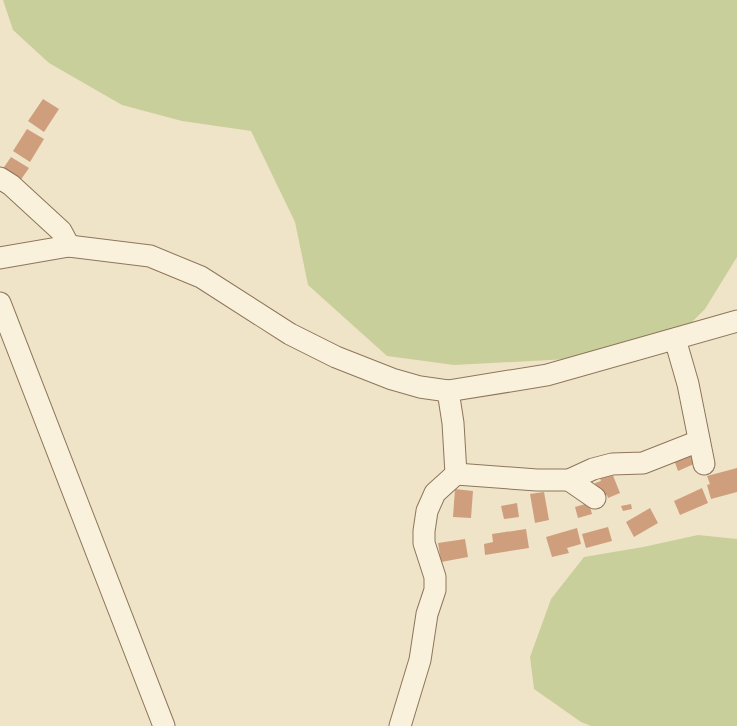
<svg xmlns="http://www.w3.org/2000/svg" width="737" height="726" viewBox="0 0 737 726" font-family="'Roboto Serif',serif">
  <style>
    .green { fill: #c9cf9b }
    .building { fill: #cf9f7d }
    .lines { fill: none; stroke-linecap: round; stroke-linejoin: round }
    .minor-casing { stroke: #8d765c; stroke-width: 23 }
    .minor { stroke: #faf1dc; stroke-width: 21 }
  </style>
  <rect width="100%" height="100%" fill="#f0e4c8"/>
  <g class="green">
    <path d="M3 0H737V257L705 309 675 339 588 358 454 365 387 356 308 285 295 222 251 131 182 121 122 105 49 63 13 30Z"/>
    <path d="M698 535 737 539V726H591L581 722 534 689 530 657 551 599 584 557 643 547Z"/>
  </g>
  <g class="building">
    <path d="M43 99 59 109 44 132 28 121Z"/>
    <path d="M27 129 44 139 30 162 13 151Z"/>
    <path d="M11 157 29 168 20 181 2 170Z"/>
    <path d="M688 451 694 464 678 471 673 457Z"/>
    <path d="M737 468V492L711 499 707 485 710 484 707 476Z"/>
    <path d="M612 473 620 493 608 498 607 495 601 498 595 483 601 481 600 478Z"/>
    <path d="M702 488 708 503 680 515 674 501Z"/>
    <path d="M455 489 473 491 471 518 453 517Z"/>
    <path d="M544 492 549 520 535 523 530 494Z"/>
    <path d="M517 503 519 517 504 519 501 506Z"/>
    <path d="M589 503 592 514 578 518 575 507Z"/>
    <path d="M631 504 632 509 623 511 621 506Z"/>
    <path d="M650 508 658 523 634 537 626 522Z"/>
    <path d="M608 527 612 541 586 548 582 534Z"/>
    <path d="M577 528 581 544 567 548 569 553 552 557 546 537Z"/>
    <path d="M526 529 529 548 485 555 484 544 493 542 492 534Z"/>
    <path d="M465 539 468 557 441 562 438 543Z"/>
  </g>
  <g class="lines">
    <defs>
      <g id="minor">
        <path d="M0 178 11 185 61 231 69 246"/>
        <path d="M0 258 69 246 150 256 201 277 290 334 336 357 392 379 420 387 448 391 547 375 737 321"/>
        <path d="M0 303 164 726"/>
        <path d="M675 339 688 384 704 464"/>
        <path d="M456 474 537 480H569L593 469 612 464 643 463 699 441"/>
        <path d="M569 480 595 498"/>
        <path d="M400 726 420 660 427 614 435 590V577L424 543V531L427 511 435 493 456 474 453 423 448 391"/>
      </g>
    </defs>
    <use href="#minor" class="minor-casing"/>
    <use href="#minor" class="minor"/>
  </g>
</svg>
